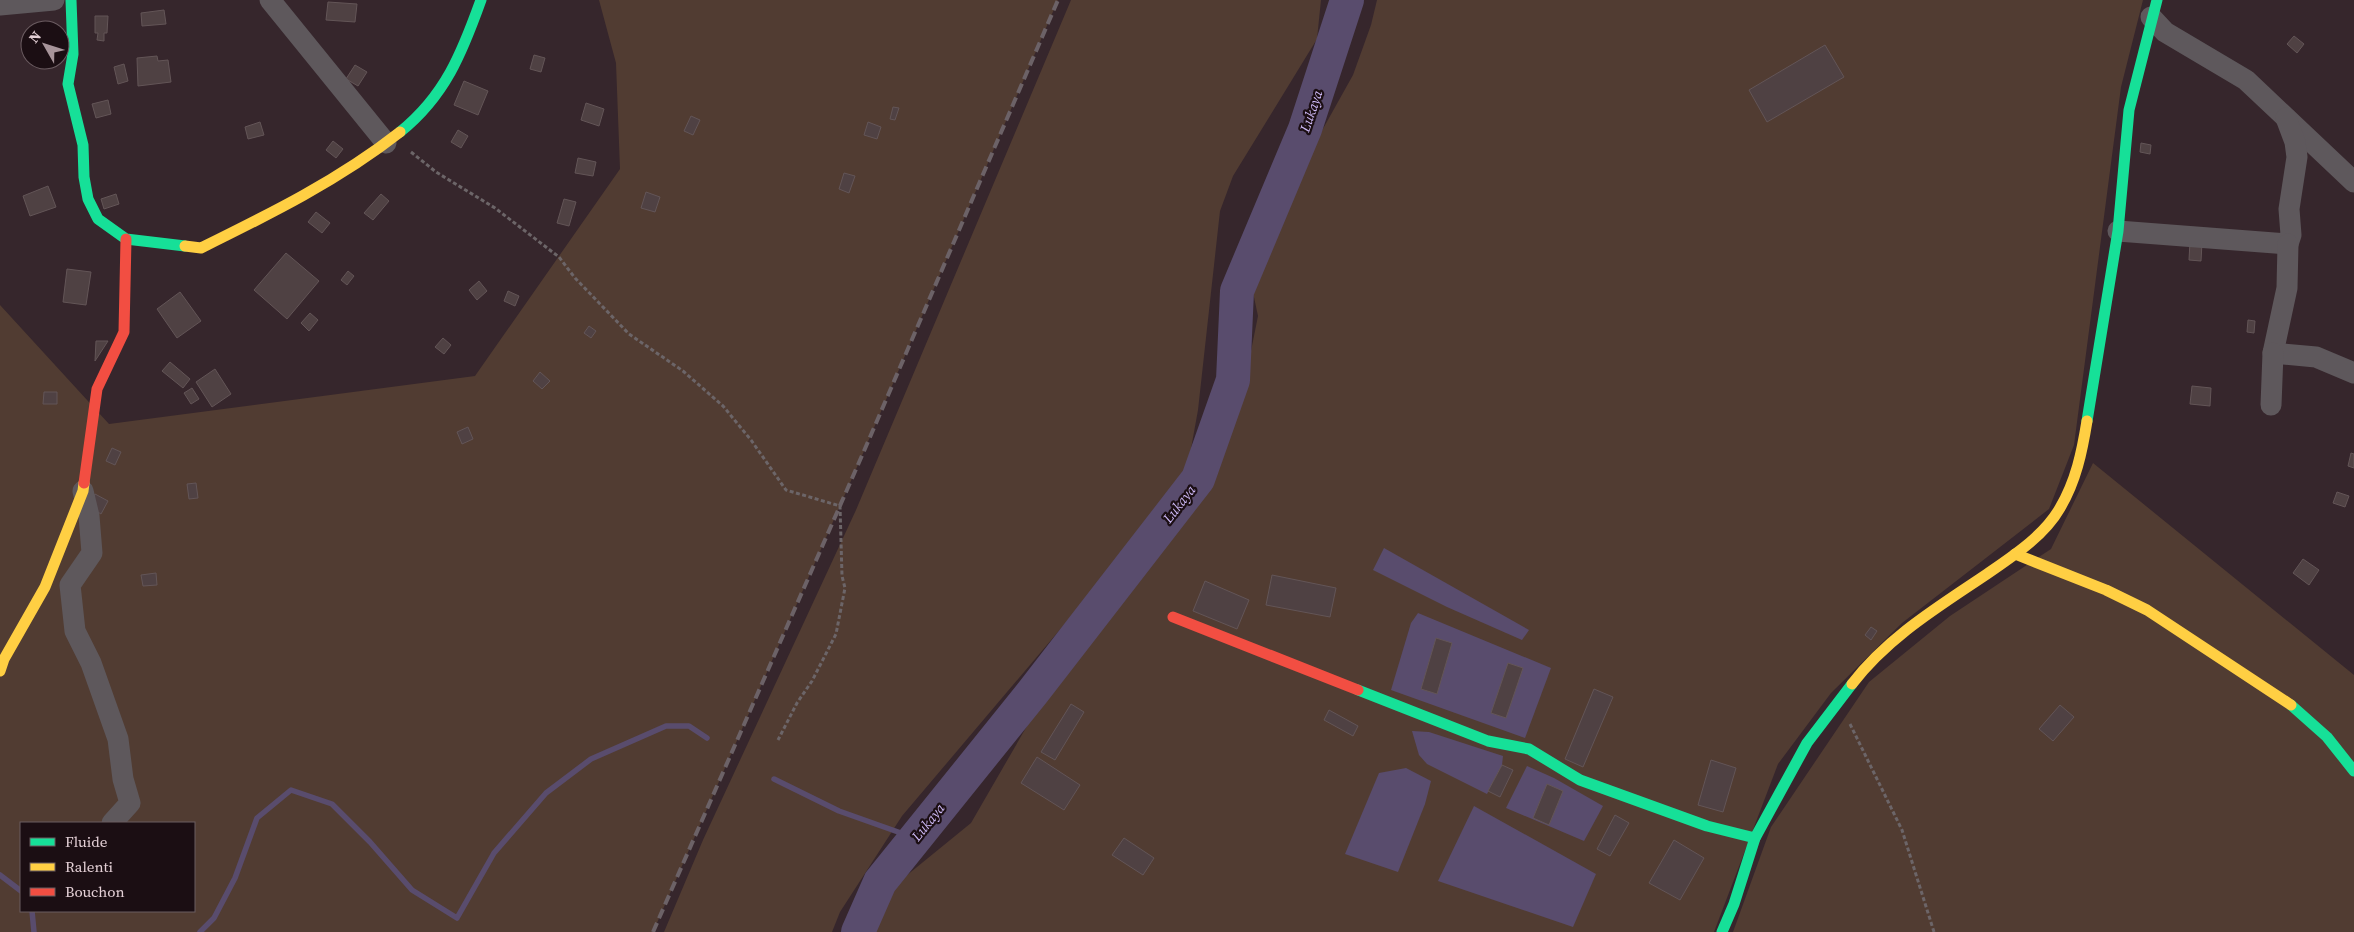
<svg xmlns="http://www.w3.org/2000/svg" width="2354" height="932" viewBox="0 0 2354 932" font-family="'Source Serif 4',serif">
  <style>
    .green { fill: #513c32; fill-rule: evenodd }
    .water { fill: #594c6d }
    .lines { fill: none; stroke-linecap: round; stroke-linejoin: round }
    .stream { stroke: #594c6d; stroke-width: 5.5 }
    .river { stroke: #594c6d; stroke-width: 34 }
    .building { fill: #4f4143; stroke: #635557 }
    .path { stroke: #6c6568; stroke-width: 3; stroke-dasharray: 4 2.5; stroke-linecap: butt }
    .street { stroke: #5e585c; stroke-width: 21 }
    .fast { stroke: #16e098; stroke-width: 11 }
    .slow { stroke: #ffcf43; stroke-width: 11 }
    .jam { stroke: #f24e42; stroke-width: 11 }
    .rail { stroke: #6c6267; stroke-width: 4; stroke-dasharray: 10 5; stroke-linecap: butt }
    .labels { text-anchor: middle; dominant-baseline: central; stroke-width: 4.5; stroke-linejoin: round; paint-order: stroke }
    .water-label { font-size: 14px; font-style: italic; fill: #ccb8f5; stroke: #1b0e13 }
  </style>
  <rect width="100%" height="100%" fill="#36262c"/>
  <g class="green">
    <path d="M599 0H1058L864 451 653 932H0V305L109 424 475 376 620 169 616 63ZM21 823H194V911H21Z"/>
    <path d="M1071 0H1321L1317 39 1233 176 1220 211 1198 410 1188 465 1118 561 902 816 840 912 832 932H664L703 840 856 510Z"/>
    <path d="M1377 0H2143L2121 87 2074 445 2049 509 1902 623 1831 693 1778 764 1714 932H873L890 889 971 823 1038 707 1142 575 1228 437 1244 386 1258 316 1251 283 1281 204 1353 75 1371 25Z"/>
    <path d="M2093 463 2354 675V932H1733L1771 827 1869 682 1950 616 2051 549Z"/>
  </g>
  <g class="water">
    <path d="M1384 548 1529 630 1522 640 1447 607 1373 570Z"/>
    <path d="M1418 613 1551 668 1525 738 1391 690 1411 623Z"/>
    <path d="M1412 731 1429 732 1503 756 1502 765 1487 794 1427 764 1419 755Z"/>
    <path d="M1527 766 1554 778 1603 806 1584 841 1506 808Z"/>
    <path d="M1406 768 1431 781 1425 804 1398 872 1345 854 1379 773Z"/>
    <path d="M1474 806 1596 874 1573 927 1438 881Z"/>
  </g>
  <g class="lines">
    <g class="stream">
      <path d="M774 779 839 811 915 838"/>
      <path d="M0 875 21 891"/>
      <path d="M32 911 34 932"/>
      <path d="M200 932 214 918 235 878 257 818 291 790 332 804 370 842 412 890 457 918 494 853 546 793 591 759 666 726H689L707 738"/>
    </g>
    <path class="river" d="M858 932 880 882 1033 692 1198 479 1233 380 1237 291 1305 129 1347 0"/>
  </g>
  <g class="building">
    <path d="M328 2 357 4 355 22 326 20Z"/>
    <path d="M164 10 166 24 142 26 141 13Z"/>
    <path d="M95 16H108L107 33H104V41L97 40 98 33H95Z"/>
    <path d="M2294 36 2304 44 2297 53 2287 44Z"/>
    <path d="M1825 45 1844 77 1767 122 1749 90Z"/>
    <path d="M534 55 545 58 541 72 530 69Z"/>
    <path d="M157 56 158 61 168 60 171 82 138 86 137 58Z"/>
    <path d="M124 64 128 81 118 84 114 67Z"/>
    <path d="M355 65 367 72 358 86 346 79Z"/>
    <path d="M464 81 488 91 478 115 454 105Z"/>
    <path d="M108 100 111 114 96 118 92 104Z"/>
    <path d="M586 103 604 109 599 126 581 120Z"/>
    <path d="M893 107 899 108 895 120 890 119Z"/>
    <path d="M691 116 700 120 693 135 684 131Z"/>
    <path d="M260 122 264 135 248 139 245 127Z"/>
    <path d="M868 122 881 127 877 139 864 135Z"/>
    <path d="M458 130 468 136 461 148 451 142Z"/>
    <path d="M333 141 343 149 336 158 326 150Z"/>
    <path d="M2141 143 2151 145 2150 154 2140 152Z"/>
    <path d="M578 158 596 162 593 176 575 173Z"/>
    <path d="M844 173 855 176 849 193 839 189Z"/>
    <path d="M48 186 56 207 30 216 23 196Z"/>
    <path d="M646 192 660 197 655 212 641 208Z"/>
    <path d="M116 194 119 204 104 209 101 199Z"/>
    <path d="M381 194 389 201 373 220 364 213Z"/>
    <path d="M564 199 576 202 569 226 557 223Z"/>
    <path d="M316 212 330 223 322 233 308 222Z"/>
    <path d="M2190 242 2202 243 2201 261 2189 260Z"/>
    <path d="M286 253 319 281 287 319 254 290Z"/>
    <path d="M67 269 91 272 86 305 63 302Z"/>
    <path d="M348 271 354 276 347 285 341 280Z"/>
    <path d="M479 281 487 291 477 300 469 290Z"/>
    <path d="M508 291 519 296 515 306 504 301Z"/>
    <path d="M180 292 201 321 177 338 157 309Z"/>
    <path d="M310 313 318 320 309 331 301 323Z"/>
    <path d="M2248 320 2255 321 2254 333 2247 332Z"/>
    <path d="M589 326 596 331 591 338 584 333Z"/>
    <path d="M443 338 451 345 444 354 435 347Z"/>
    <path d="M96 341H108L95 361Z"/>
    <path d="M170 362 190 379 183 388 162 371Z"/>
    <path d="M215 369 231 394 212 407 196 382Z"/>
    <path d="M540 372 550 381 542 389 533 381Z"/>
    <path d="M2192 386 2211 388 2210 406 2190 404Z"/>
    <path d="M192 388 199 399 191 404 184 393Z"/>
    <path d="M44 392H57V404H43Z"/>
    <path d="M468 427 473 439 462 444 457 432Z"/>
    <path d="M112 448 121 452 115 465 106 461Z"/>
    <path d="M2351 453 2354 454V468L2348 466Z"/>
    <path d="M196 483 198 498 189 499 187 484Z"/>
    <path d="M2337 492 2349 496 2345 507 2333 503Z"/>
    <path d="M95 494 108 501 101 514 88 506Z"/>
    <path d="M2303 559 2319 570 2309 585 2293 573Z"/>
    <path d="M156 573 157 585 143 586 141 575Z"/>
    <path d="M1272 575 1336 588 1330 617 1266 605Z"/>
    <path d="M1205 581 1249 600 1237 629 1193 611Z"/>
    <path d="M1871 627 1877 631 1871 640 1865 635Z"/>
    <path d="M1436 638 1452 643 1437 694 1421 689Z"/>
    <path d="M1508 663 1523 668 1506 718 1491 713Z"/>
    <path d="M1594 689 1613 697 1583 767 1565 759Z"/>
    <path d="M1071 704 1084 712 1055 760 1041 752Z"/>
    <path d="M2060 705 2074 717 2053 741 2039 729Z"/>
    <path d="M1329 710 1358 726 1353 736 1324 720Z"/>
    <path d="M1037 757 1080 785 1064 810 1021 783Z"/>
    <path d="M1711 760 1736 768 1723 812 1698 805Z"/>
    <path d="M1502 765 1513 770 1500 797 1488 791Z"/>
    <path d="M1547 784 1563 791 1549 825 1533 818Z"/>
    <path d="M1615 815 1629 823 1610 856 1597 849Z"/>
    <path d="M1124 838 1154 858 1143 875 1112 855Z"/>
    <path d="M1674 840 1704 858 1680 900 1649 883Z"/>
  </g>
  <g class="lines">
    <g class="path">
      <path d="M411 152 436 172 495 208 559 257 575 278 629 334 683 371 723 406 751 440 786 490 840 506 842 576 845 588 836 634 812 681 797 703 778 740"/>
      <path d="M1850 724 1902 830 1934 932"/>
    </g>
    <g class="street">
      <path d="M270 0 386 143"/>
      <path d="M0 5 54 0"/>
      <path d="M2151 17 2165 32 2246 80 2354 182"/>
      <path d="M2118 231 2288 244 2291 235 2289 209 2297 157 2295 142 2286 118"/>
      <path d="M2288 244 2287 288 2273 353 2316 357 2354 373"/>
      <path d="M2271 405 2273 353"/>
      <path d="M83 491 89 516 92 553 70 585 75 631 91 663 118 739 123 779 130 803 112 823"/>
    </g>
    <g class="fast">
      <path d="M71 0 73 54 68 84 83 145 84 177 88 199 98 219 126 239 185 246"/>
      <path d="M400 132C445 96 462 53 481 0"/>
      <path d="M2087 421 2118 231 2129 110 2157 0"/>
      <path d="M1358 690 1488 741 1529 749 1580 780 1707 826 1755 838"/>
      <path d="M2291 705 2327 737 2354 771"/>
      <path d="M1722 932 1734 904 1755 838 1807 743 1852 684"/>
    </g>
    <g class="slow">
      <path d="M185 246 201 248C270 214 339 180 400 132"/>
      <path d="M2015 554 2106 590 2147 610 2291 705"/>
      <path d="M0 671 4 659 45 587 83 491 84 483"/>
      <path d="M1852 684C1888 637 1938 607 1987 574 2013 556 2044 536 2060 508 2076 481 2082 452 2087 421"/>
    </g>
    <g class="jam">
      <path d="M84 483 97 389 124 332 126 239"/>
      <path d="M1173 617 1358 690"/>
    </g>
    <path class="rail" d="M653 932 864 451 1058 0"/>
  </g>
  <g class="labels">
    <g class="water-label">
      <text transform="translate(1311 111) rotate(-71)">Lukaya</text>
      <text transform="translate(1179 504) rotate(-52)">Lukaya</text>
      <text transform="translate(928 822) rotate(-51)">Lukaya</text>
    </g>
  </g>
  <rect x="20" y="822" width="175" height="90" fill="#1b0e13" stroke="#6b5c61"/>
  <rect x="30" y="838" width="25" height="8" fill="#16e098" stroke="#6b5c61"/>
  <text x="65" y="847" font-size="15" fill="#e4d0d6">Fluide</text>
  <rect x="30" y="863" width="25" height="8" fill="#ffcf43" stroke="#6b5c61"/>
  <text x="65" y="872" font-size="15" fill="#e4d0d6">Ralenti</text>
  <rect x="30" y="888" width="25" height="8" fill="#f24e42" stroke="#6b5c61"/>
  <text x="65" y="897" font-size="15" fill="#e4d0d6">Bouchon</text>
  <g transform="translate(45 45) rotate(309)"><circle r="24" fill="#1b0e13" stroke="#6b5c61"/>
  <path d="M0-4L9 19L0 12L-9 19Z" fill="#a7949a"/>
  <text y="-8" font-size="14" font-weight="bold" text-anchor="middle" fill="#e4d0d6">N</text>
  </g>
</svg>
